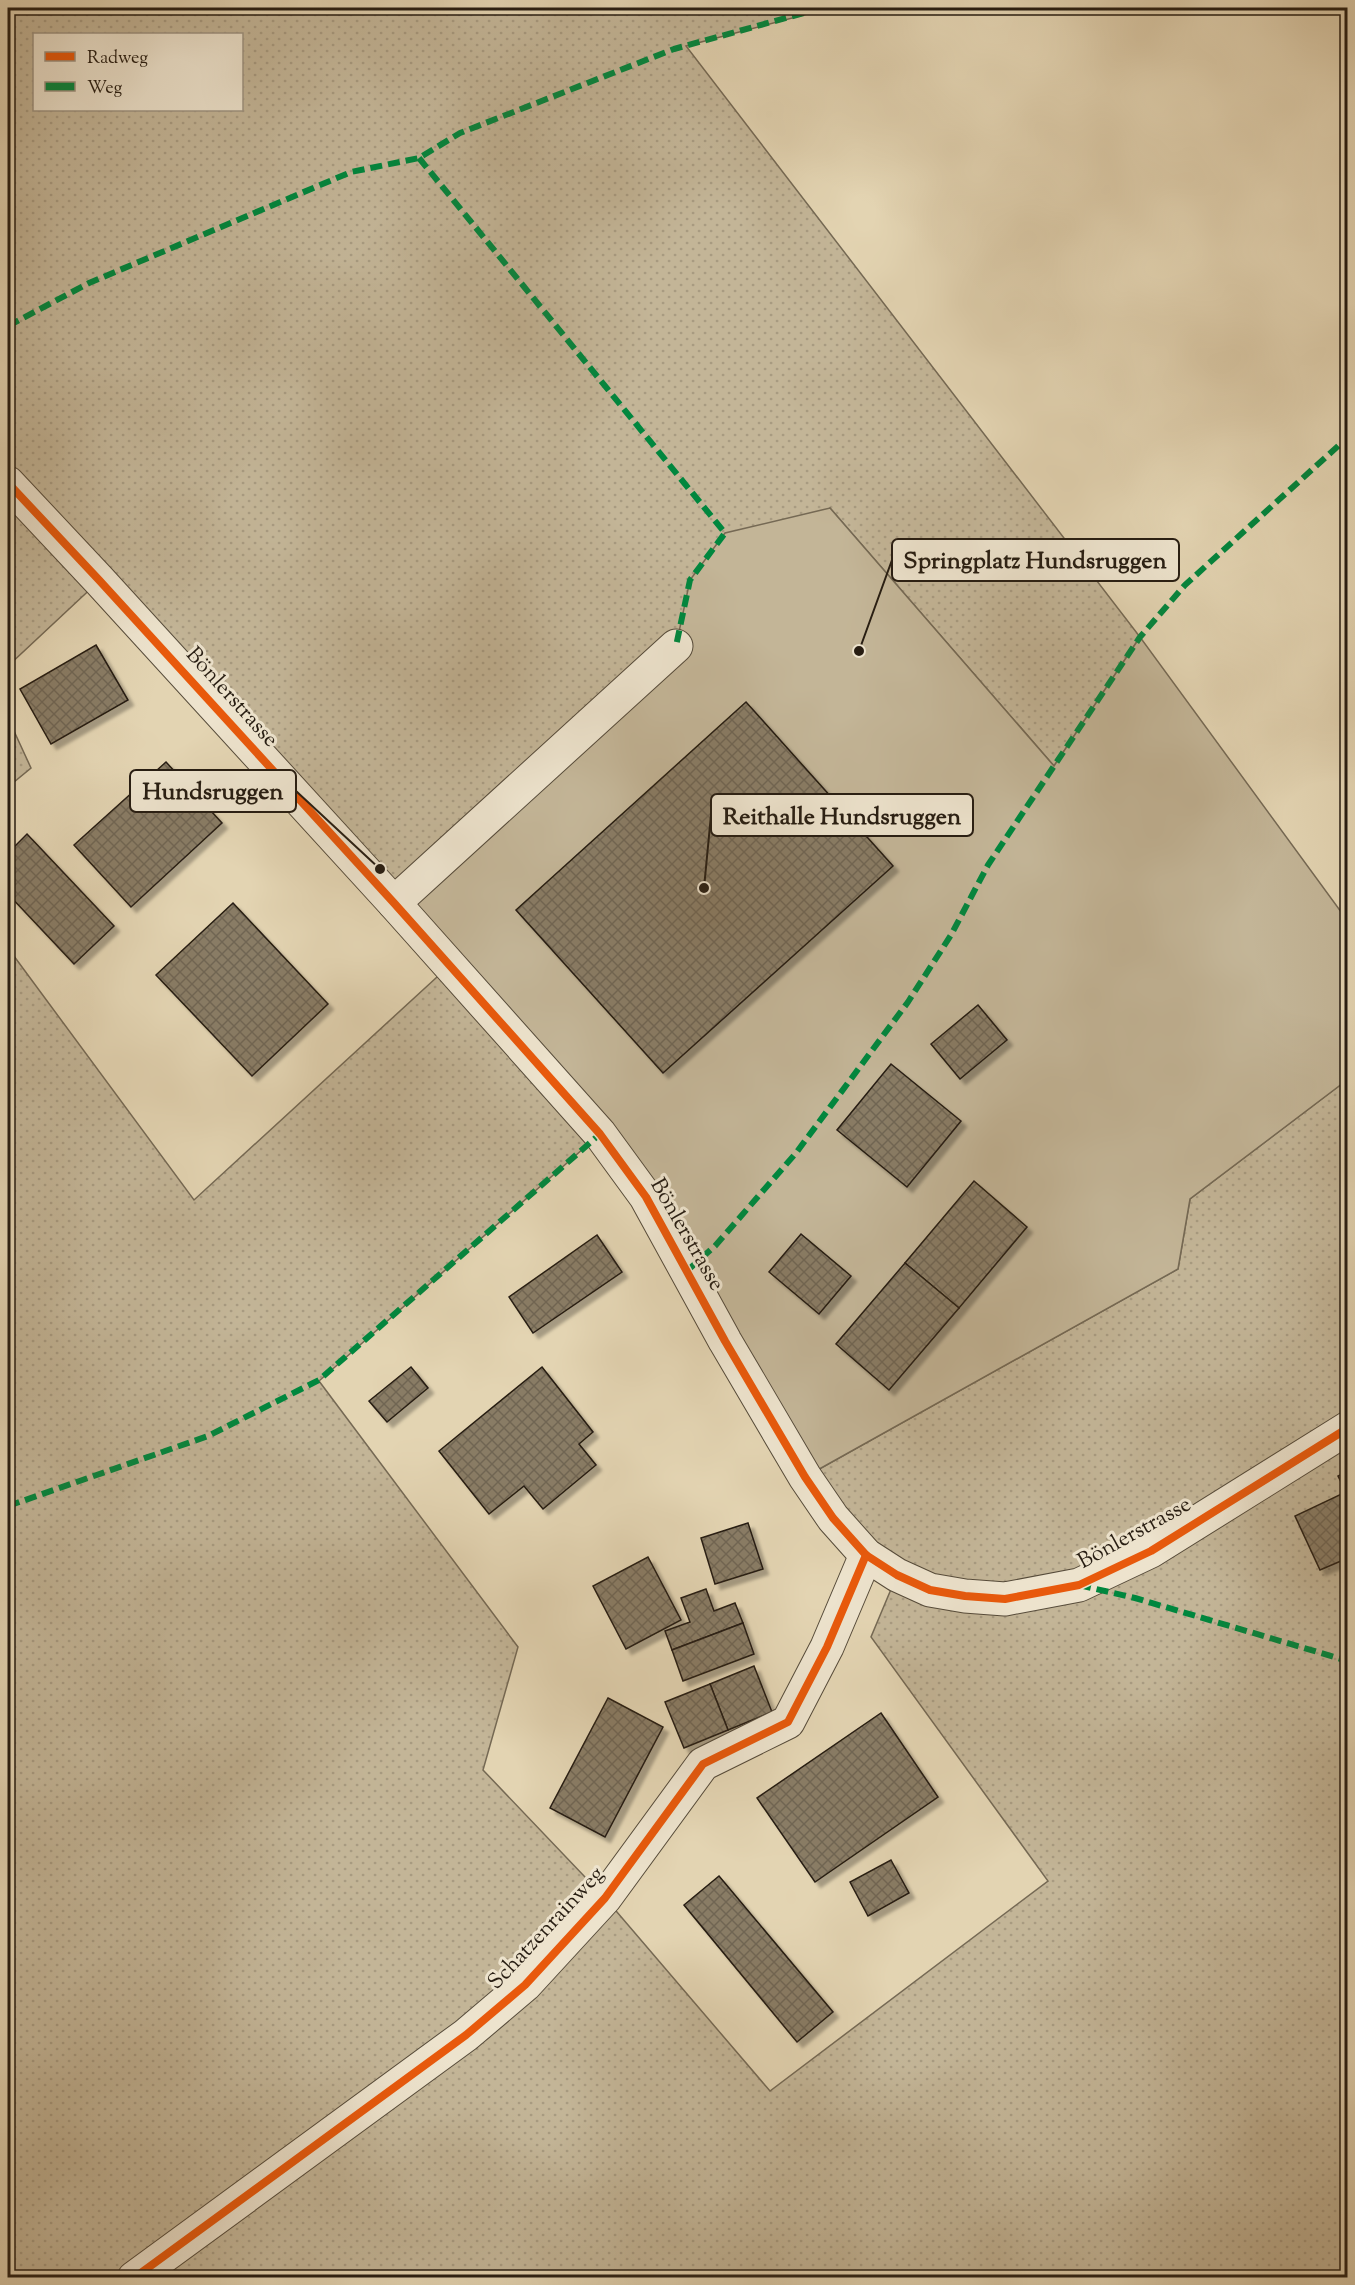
<svg xmlns="http://www.w3.org/2000/svg" width="1355" height="2285" viewBox="0 0 1355 2285" font-family="'Sorts Mill Goudy',serif">
  <style>
    .grass { fill: url(#grass-dots); stroke: #756954; stroke-width: 1.5; fill-rule: evenodd }
    .garden { fill: #c3b597; stroke: #756954; stroke-width: 1.5 }
    .building { fill: url(#building-cross-hatch); stroke: #271d12; stroke-width: 1.5; filter: url(#shadow) }
    .lines { fill: none; stroke-linecap: round; stroke-linejoin: round }
    .minor-casing { stroke: #564b3a; stroke-width: 35 }
    .minor { stroke: #ede3cd; stroke-width: 33 }
    .quiet { stroke: #00873e; stroke-width: 6; stroke-dasharray: 12 6; stroke-linecap: butt }
    .cycleway-casing { stroke: #ede3cd; stroke-width: 11 }
    .cycleway { stroke: #e8590c; stroke-width: 8 }
    .labels { text-anchor: middle; dominant-baseline: central; stroke-width: 6; stroke-linejoin: round; paint-order: stroke }
    .street-label { font-size: 22px; fill: #271d12; stroke: #ede3cd }
    .leader { fill: none; stroke: #271d12; stroke-width: 2 }
    .callout-dot { fill: #271d12; stroke: #ede3cd; stroke-width: 2 }
    .callout { fill: #ede3cd; stroke: #271d12; stroke-width: 2 }
    .callout-label { font-size: 24px; text-anchor: middle; font-weight: bold; fill: #271d12 }
  </style>
  <defs>
    <pattern id="grass-dots" width="8" height="8" patternUnits="userSpaceOnUse" patternTransform="scale(1.5)"><rect width="8" height="8" fill="#c3b597"/><path d="M2 2h.1M6 6h.1" fill="none" stroke="#a89b81" stroke-width="1.8" stroke-linecap="round"/></pattern>
    <pattern id="building-cross-hatch" width="8" height="8" patternUnits="userSpaceOnUse" patternTransform="scale(1.5)"><rect width="8" height="8" fill="#897c65"/><path d="M0 0l8 8M0 8l8-8" fill="none" stroke="#706552"/></pattern>
    <filter id="shadow"><feDropShadow dx="5.5" dy="5.5" stdDeviation="1.5" flood-color="#0004"/></filter>
  </defs>
  <rect width="100%" height="100%" fill="#e3d4b2"/>
  <filter id="stains"><feTurbulence type="fractalNoise" baseFrequency=".00333" numOctaves="4"/><feColorMatrix values="0 0 0 0 .2 0 0 0 0 .09 0 0 0 0 .02 0 0 0 .5 -.17"/></filter>
  <radialGradient id="worn" r=".72"><stop offset=".6" stop-color="#630" stop-opacity="0"/><stop offset="1" stop-color="#630" stop-opacity=".3"/></radialGradient>
  <g class="grass">
    <path d="M8 8H830L686 46 1140 637 1054 766 830 508 394 903 99 581 8 666ZM34 34H242V110H34Z"/>
    <path d="M8 718 31 768 8 787Z"/>
    <path d="M8 948 194 1200 449 966 600 1134 319 1381 518 1647 483 1770 605 1898 770 2091 1048 1881 871 1637 897 1575 805 1477 1178 1269 1190 1199 1347 1080V2277H8Z"/>
  </g>
  <path class="garden" d="M830 508 1054 766 1140 637 1347 920V1080L1190 1199 1178 1269 805 1477 646 1197 394 903 676 646 690 580 725 533Z"/>
  <g class="building">
    <path d="M96 645 128 700 51 744 20 689Z"/>
    <path d="M746 702 893 866 663 1073 516 910Z"/>
    <path d="M166 762 222 823 131 907 74 845Z"/>
    <path d="M27 834 114 926 74 964 8 894V853Z"/>
    <path d="M233 903 328 1004 252 1076 156 975Z"/>
    <path d="M978 1005 1007 1040 960 1079 931 1044Z"/>
    <path d="M891 1064 961 1121 907 1187 837 1130Z"/>
    <path d="M974 1181 1027 1227 959 1308 905 1263Z"/>
    <path d="M801 1234 851 1276 819 1314 769 1272Z"/>
    <path d="M597 1235 622 1272 533 1333 509 1297Z"/>
    <path d="M905 1263 959 1308 889 1390 836 1344Z"/>
    <path d="M411 1367 428 1388 387 1422 369 1401Z"/>
    <path d="M542 1367 593 1432 579 1444 596 1465 543 1509 524 1486 489 1514 439 1451Z"/>
    <path d="M1348 1471V1558L1320 1570 1295 1516 1346 1492 1338 1476Z"/>
    <path d="M748 1523 763 1569 715 1584 701 1538Z"/>
    <path d="M648 1557 681 1620 626 1649 593 1586Z"/>
    <path d="M706 1589 714 1611 735 1603 743 1623 672 1650 665 1631 690 1622 681 1598Z"/>
    <path d="M743 1623 754 1654 683 1681 672 1650Z"/>
    <path d="M754 1666 772 1712 728 1730 710 1684Z"/>
    <path d="M710 1684 728 1730 684 1748 665 1702Z"/>
    <path d="M608 1698 663 1727 605 1837 550 1808Z"/>
    <path d="M881 1713 938 1797 815 1882 757 1798Z"/>
    <path d="M891 1860 909 1893 868 1916 850 1882Z"/>
    <path d="M719 1876 833 2012 797 2042 684 1905Z"/>
  </g>
  <g class="lines">
    <defs>
      <g id="minor">
        <path d="M8 483 99 580 394 903 600 1134 646 1197 725 1341 805 1477 833 1518 866 1555 897 1575 930 1590 965 1596 1005 1599 1079 1585 1151 1551 1348 1428"/>
        <path d="M394 903 676 646"/>
        <path d="M134 2278 466 2035 525 1985 605 1898 703 1764 788 1722 827 1647 866 1555"/>
      </g>
    </defs>
    <use href="#minor" class="minor-casing"/>
    <use href="#minor" class="minor"/>
    <g class="quiet">
      <path d="M419 158 725 533 690 580 676 646"/>
      <path d="M8 326 89 283 351 172 419 158 460 133 674 49 822 8"/>
      <path d="M688 1270 715 1246 796 1153 908 1002 951 935 988 865 1140 637 1185 585 1348 437"/>
      <path d="M8 1506 208 1436 319 1380 600 1134"/>
      <path d="M1079 1585 1135 1598 1348 1661"/>
    </g>
    <defs>
      <g id="cycleway">
        <path d="M8 483 99 580 394 903 600 1134 646 1197 725 1341 805 1477 833 1518 866 1555 897 1575 930 1590 965 1596 1005 1599 1079 1585 1151 1551 1348 1428"/>
        <path d="M134 2278 466 2035 525 1985 605 1898 703 1764 788 1722 827 1647 866 1555"/>
      </g>
    </defs>
    <use href="#cycleway" class="cycleway-casing"/>
    <use href="#cycleway" class="cycleway"/>
  </g>
  <g class="labels">
    <g class="street-label">
      <text transform="translate(231 698) rotate(48)">Bönlerstrasse</text>
      <text transform="translate(686 1235) rotate(60)">Bönlerstrasse</text>
      <text transform="translate(1135 1534) rotate(-29)">Bönlerstrasse</text>
      <text transform="translate(547 1929) rotate(-47)">Schatzenrainweg</text>
    </g>
  </g>
  <path class="leader" d="M859 651L892 560M380 869L296 791M704 888L711 815"/>
  <g class="callout-dot">
    <circle cx="859" cy="651" r="6"/>
    <circle cx="380" cy="869" r="6"/>
    <circle cx="704" cy="888" r="6"/>
  </g>
  <g class="callout">
    <rect x="892" y="539" width="287" height="42" rx="6"/>
    <rect x="130" y="770" width="166" height="42" rx="6"/>
    <rect x="711" y="794" width="262" height="42" rx="6"/>
  </g>
  <g class="callout-label">
    <text x="1035" y="568">Springplatz Hundsruggen</text>
    <text x="213" y="799">Hundsruggen</text>
    <text x="842" y="824">Reithalle Hundsruggen</text>
  </g>
  <rect width="1355" height="2285" fill="none" stroke="#e3d4b2" stroke-width="30"/>
  <rect x="9" y="9" width="1337" height="2267" fill="none" stroke="#271d12" stroke-width="3"/>
  <rect x="15" y="15" width="1325" height="2255" fill="none" stroke="#271d12" stroke-width="1.5"/>
  <rect x="33" y="33" width="210" height="78" fill="#ede3cd" stroke="#9e9482" stroke-width="1.5"/>
  <rect x="45" y="52" width="30" height="9" fill="#e8590c" stroke="#9e9482" stroke-width="1.5"/>
  <text x="87" y="63" font-size="18" fill="#271d12">Radweg</text>
  <rect x="45" y="82" width="30" height="9" fill="#00873e" stroke="#9e9482" stroke-width="1.5"/>
  <text x="87" y="93" font-size="18" fill="#271d12">Weg</text>
  <rect width="100%" height="100%" filter="url(#stains)"/>
  <rect width="100%" height="100%" fill="url(#worn)"/>
</svg>
